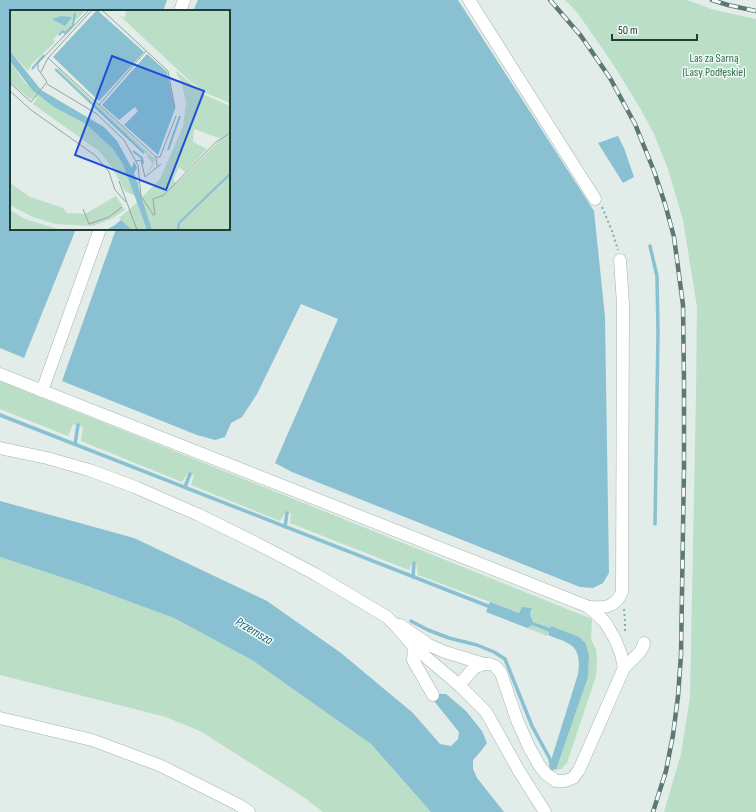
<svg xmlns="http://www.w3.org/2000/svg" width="756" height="812" viewBox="0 0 756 812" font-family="'Sofia Sans Condensed',sans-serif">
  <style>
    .green { fill: #badec6 }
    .water { fill: #89c1d2 }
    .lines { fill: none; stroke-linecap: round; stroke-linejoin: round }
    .stream { stroke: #89c1d2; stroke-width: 3.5 }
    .minor-casing { stroke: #a4b4b0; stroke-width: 13 }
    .path { stroke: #81b0a5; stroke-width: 2; stroke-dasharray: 2 3; stroke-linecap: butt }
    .minor { stroke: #fff; stroke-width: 12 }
    .rail-casing { stroke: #5c7973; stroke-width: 4.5 }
    .rail { stroke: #f2f9f6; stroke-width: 3; stroke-dasharray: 9; stroke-linecap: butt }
    .labels { text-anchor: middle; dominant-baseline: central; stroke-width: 3; stroke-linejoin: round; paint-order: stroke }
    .park-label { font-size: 12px; fill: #2b754d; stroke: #f2f9f6 }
    .water-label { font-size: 13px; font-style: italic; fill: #1b637a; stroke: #f2f9f6 }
    .inset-river { fill: none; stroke: #89c1d2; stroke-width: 2 }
    .inset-road { fill: none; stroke: #95a6a2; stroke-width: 1 }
    .view { fill: #1d4ed8; fill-opacity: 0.15; stroke: #1d4ed8; stroke-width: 2 }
    .inset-edge { fill: none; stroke: #213d38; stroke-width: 2 }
  </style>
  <rect width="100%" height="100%" fill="#e2ece8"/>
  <g class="green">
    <path d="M565 0H687L714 10 756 19V812H664L681 754 690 697 696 397 697 307 683 220 668 169 654 134 640 108 613 64 577 12Z"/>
    <path d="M0 381 592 619 591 639 596 649 597 661 596 676 567 763 561 769 556 770 588 677 589 656 551 626 550 628 533 622 530 614 532 609 522 607 519 613 418 575 416 563H412L409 570 290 523 291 513H285L280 521 191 485 194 475 187 474 182 482 81 441 83 427 73 424 68 436 0 409Z"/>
    <path d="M0 557 79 583 174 618 252 660 371 744 431 812H323L305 798 202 732 166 717 0 675Z"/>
    <path d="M532 625 549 632 547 636 527 628Z"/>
  </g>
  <g class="water">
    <path d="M0 0H167L163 11H11V229H76L24 358 0 348Z"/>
    <path d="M198 0H458L594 211 605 317 609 573 603 583 593 588 580 587 292 472 275 463 338 319 301 304 257 394 242 417 231 423 225 437 215 440 197 435 62 381 116 229H229V11H193Z"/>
    <path d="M618 136 624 148 634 177 623 183 598 143Z"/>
    <path d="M0 501 134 538 267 601 341 653 413 713 440 744 451 746 458 739 459 732 434 701 435 698 439 694H446L466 711 482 731 487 743 481 751 473 760V769L477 778 504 812H431L371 744 252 660 174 618 79 583 0 557Z"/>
    <path d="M490 602 519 613 522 607 532 608 530 614 533 622 550 628 551 626 579 637 586 644 589 656 588 677 556 770 549 767 578 674C582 645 571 644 548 635L549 632 532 625 527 628 486 612Z"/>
  </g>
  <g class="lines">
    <g class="stream">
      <path d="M650 246 657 276 658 333 655 524"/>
      <path d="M0 415 493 608"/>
      <path d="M75 444 78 425"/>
      <path d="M185 487 190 474"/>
      <path d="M285 527 287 513"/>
      <path d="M413 577 414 563"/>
      <path d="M411 621 428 630 449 638 477 645 494 652 505 659 532 726 550 759 552 769"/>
    </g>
    <defs>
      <g id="minor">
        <path d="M469 0 595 199"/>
        <path d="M180 11 184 0"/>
        <path d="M0 374 589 607 605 622 615 639 621 654 624 668"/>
        <path d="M42 391 100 229"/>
        <path d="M0 448 47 458 89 470 135 487 199 515 256 543 315 574 387 617 396 626 414 647 459 685 486 712 519 771 545 812"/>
        <path d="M589 607C604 608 615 608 622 592L623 304 620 260"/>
        <path d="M400 625 429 645 445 652 484 664"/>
        <path d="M414 647 413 660 433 695"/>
        <path d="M459 685 474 668 484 664H490L495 666 501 673 517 720 529 747 539 765 546 774 556 781H565L573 778 579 770 624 668 639 653 643 647 644 643"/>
        <path d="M0 718 92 740 159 765 239 805 249 812"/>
      </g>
    </defs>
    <use href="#minor" class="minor-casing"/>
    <g class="path">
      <path d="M602 207 612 231 618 250"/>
      <path d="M624 609 625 621V632"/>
    </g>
    <use href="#minor" class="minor"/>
    <defs>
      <g id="rail">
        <path d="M550 0 581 36 610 78 635 124 654 171 665 204 674 237 683 305 684 381V467L681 655 678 696 673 735 666 771 653 812"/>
        <path d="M712 0 728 5 756 11"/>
      </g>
    </defs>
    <use href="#rail" class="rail-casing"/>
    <use href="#rail" class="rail"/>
  </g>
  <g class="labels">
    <g class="park-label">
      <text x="714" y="58">Las za Sarną<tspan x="714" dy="14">(Lasy Podłęskie)</tspan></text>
    </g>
    <g class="water-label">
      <text transform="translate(254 631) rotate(31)">Przemsza</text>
    </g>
  </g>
  <g transform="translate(10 10)">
    <rect width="220" height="220" fill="#e2ece8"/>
    <path d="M0 0H76L55 21 53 20 43 29 45 32 22 54 18 61 0 41ZM116 0H220V86H218L220 93 196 83 180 71 109 5 115 8ZM0 51 14 72 29 86 71 110 95 129 113 154 125 186 115 181 102 157 89 141 23 94 28 87 20 89 1 73ZM48 58 145 149 143 156 136 165 143 153 137 147 138 145 46 61ZM165 60 195 85 220 96V220H142L131 188 150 169 173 116 176 93 172 74ZM184 119 209 128 214 126 167 173 164 172V168L169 157 175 162 197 139 183 132ZM0 173 20 187 53 198 57 203 75 204 106 186 115 200 101 209 83 216 45 214 23 207 0 195ZM127 193 137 220H122L109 208ZM0 200 15 209 51 220H5L0 217Z" fill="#badec6" fill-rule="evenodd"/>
    <path d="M87 0 134 42 89 91 43 47ZM51 6 62 7 55 16 42 9ZM0 41 31 80 94 117 107 131 122 158 124 151 127 158 124 163 127 172 129 171 128 174 130 183 142 220H137L113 154 102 138 76 114 44 97 22 80 0 51ZM137 44 157 62 165 99 148 145 114 115 128 101 125 97 109 110 92 95ZM111 210 122 220H96L105 215Z" fill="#89c1d2"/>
    <path class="inset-river" d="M49 25 53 21 55 23 63 15 65 3M22 59 34 45M45 59 134 143M158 140 170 106M123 141 132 148 133 154M168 220 169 213 220 164"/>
    <path class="inset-road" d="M82 0 38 48 146 147 147 156M92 0 158 61 165 98M31 62 38 48M0 73 21 92 37 72 28 59V53L79 0M37 74 87 104 114 130 128 155 131 186 144 206M0 81 21 100 86 146 99 162 105 180 116 192M89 95 136 41M146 147H150L166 106M126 151 131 150 135 167 151 154M109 171 127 220M73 199 79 214 99 207 112 197M145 205 143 189 154 185 206 132 220 123"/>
    <path class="view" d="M102 46 194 81 156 180 65 145Z"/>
    <rect width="220" height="220" class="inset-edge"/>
  </g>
  <path d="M612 34v6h85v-6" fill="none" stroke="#213d38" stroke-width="2"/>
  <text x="618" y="34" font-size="12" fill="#213d38" stroke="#f2f9f6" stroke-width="3" paint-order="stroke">50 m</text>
</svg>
